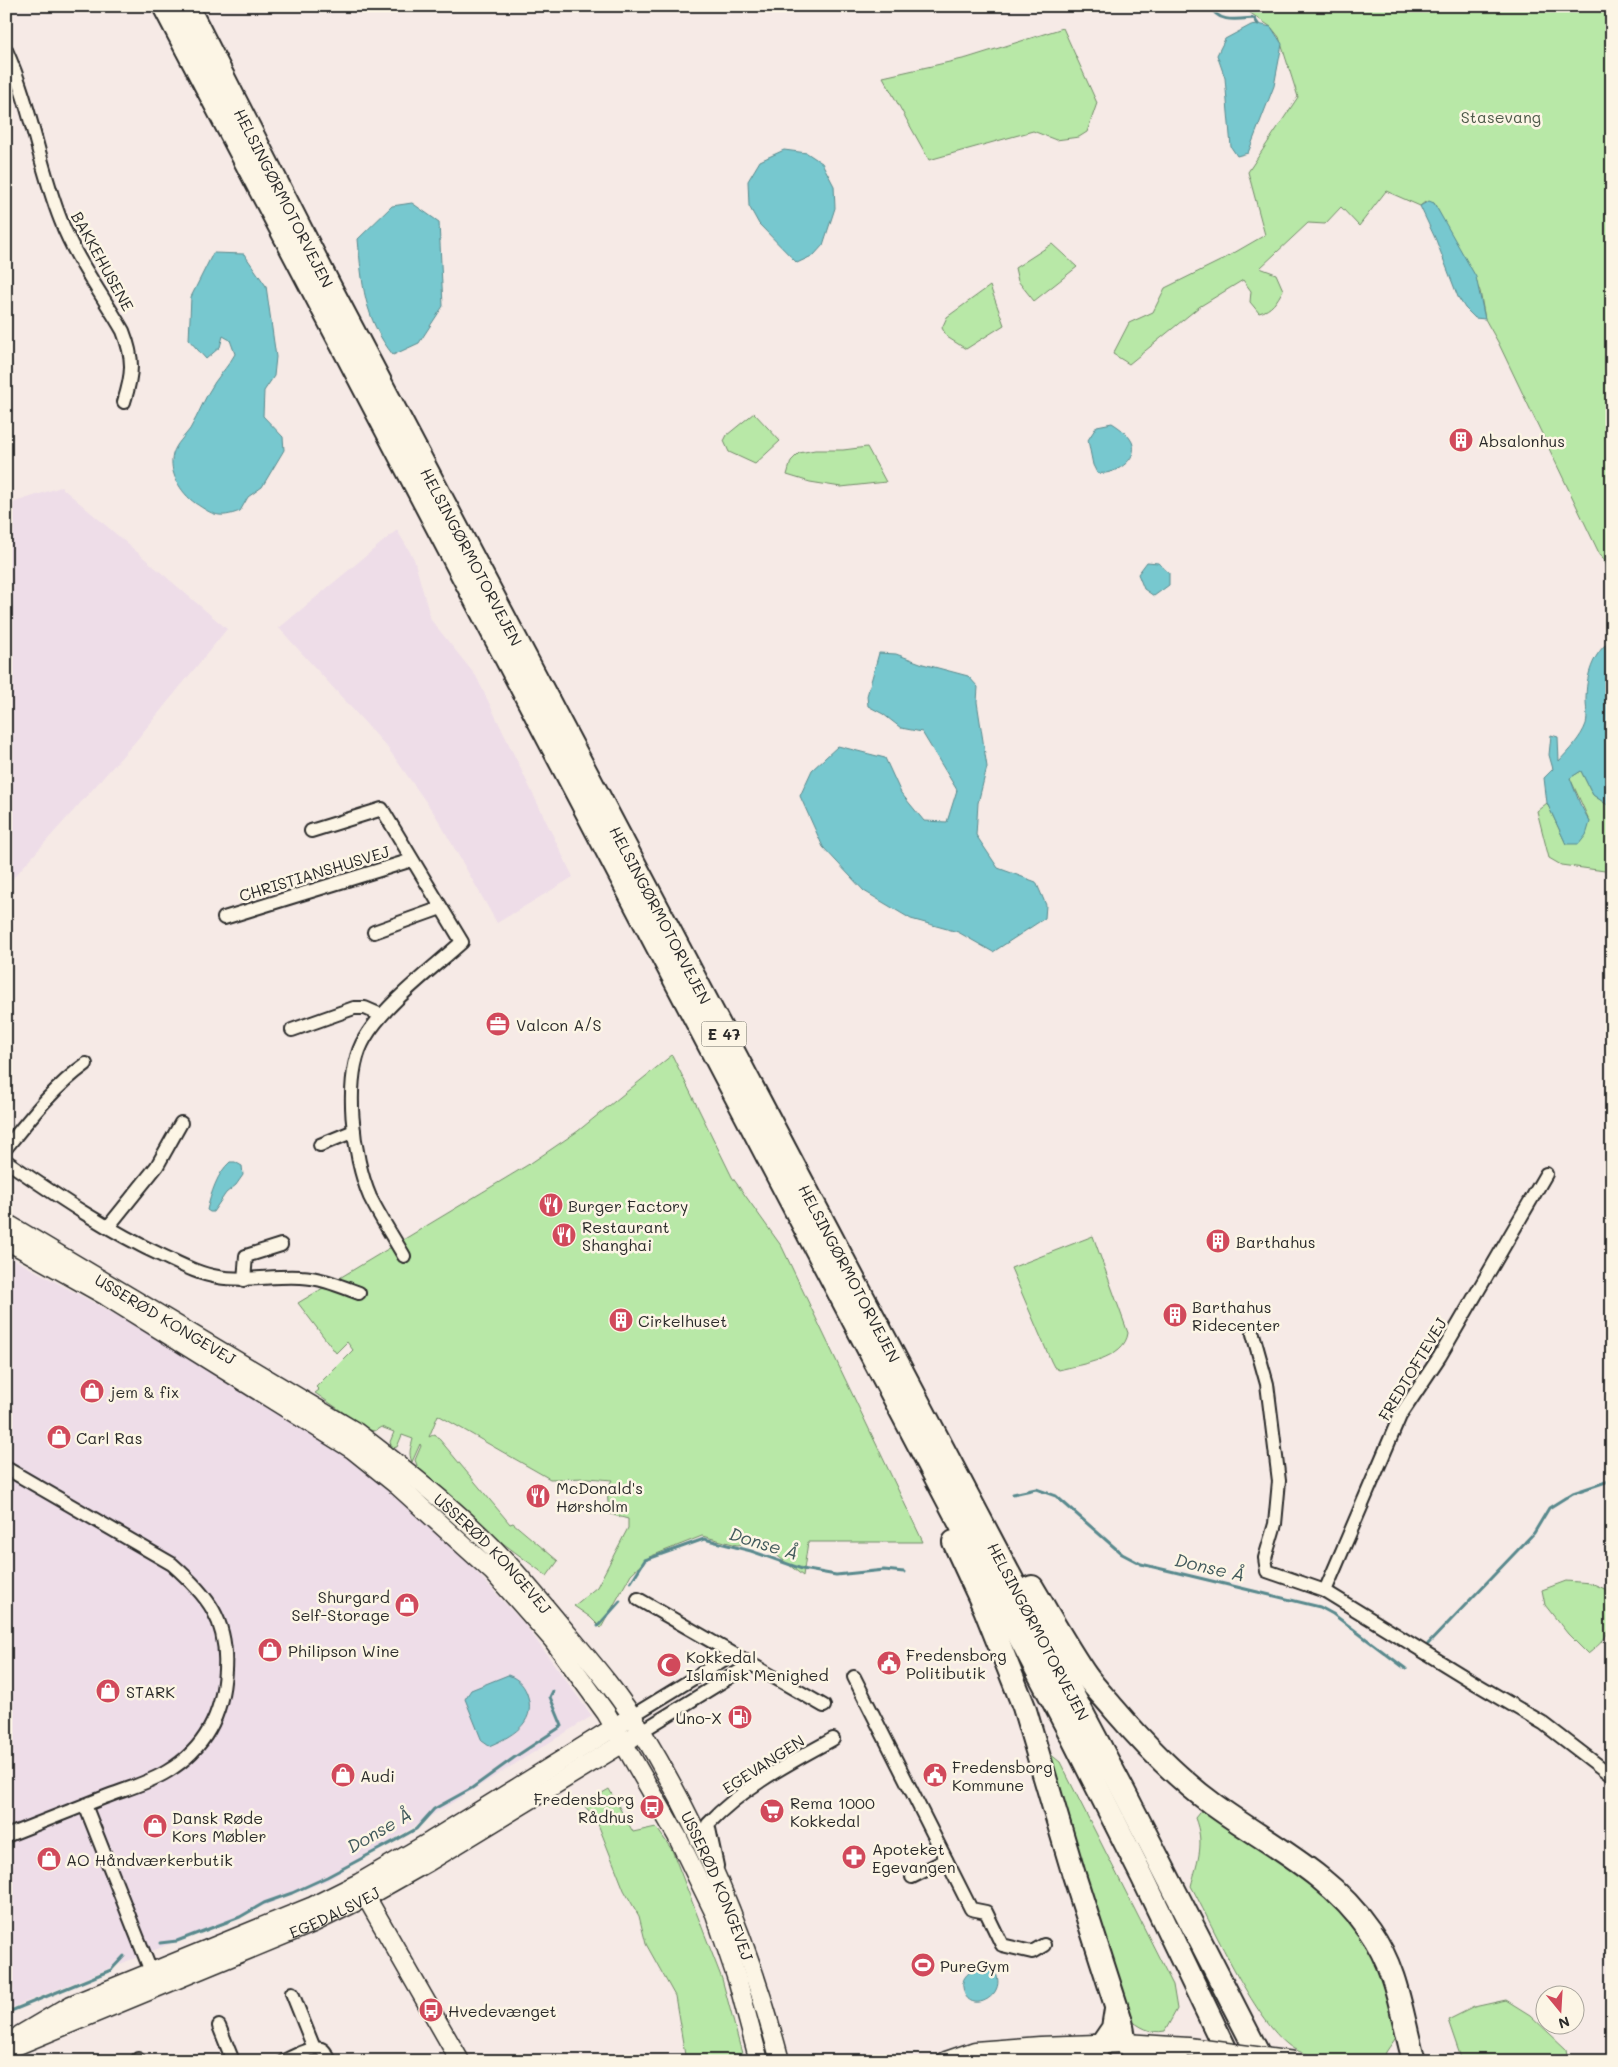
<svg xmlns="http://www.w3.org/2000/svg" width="1618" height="2067" viewBox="0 0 1618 2067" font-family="Mali,sans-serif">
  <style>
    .built { fill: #eedde8 }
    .green { fill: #b8e8a7; stroke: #728a69 }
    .water { fill: #77c8cf; stroke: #59898d }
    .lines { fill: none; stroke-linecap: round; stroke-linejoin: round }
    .stream { stroke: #59898d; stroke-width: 3 }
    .street-casing { stroke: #2b2b2b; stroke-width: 16 }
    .secondary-casing { stroke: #2b2b2b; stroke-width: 21 }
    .highway-casing { stroke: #2b2b2b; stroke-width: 26 }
    .street { stroke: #fcf5e5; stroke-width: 12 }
    .secondary { stroke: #fcf5e5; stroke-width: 18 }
    .highway { stroke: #fcf5e5; stroke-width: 22 }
    .secondary-bridge-casing { stroke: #2b2b2b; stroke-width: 21; stroke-linecap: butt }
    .secondary-bridge { stroke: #fcf5e5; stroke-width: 18 }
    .labels { text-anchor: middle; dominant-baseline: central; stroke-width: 5; stroke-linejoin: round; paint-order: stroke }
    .shield { fill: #fcf5e5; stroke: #6a6863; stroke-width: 1 }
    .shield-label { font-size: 15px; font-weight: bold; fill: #2b2b2b }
    .park-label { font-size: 16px; fill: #4e5a4a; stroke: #fcf5e5 }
    .street-label { font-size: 16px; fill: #2b2b2b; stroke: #fcf5e5 }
    .poi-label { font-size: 16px; fill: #2b2b2b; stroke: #fcf5e5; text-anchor: start }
    .water-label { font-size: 18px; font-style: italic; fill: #425a5c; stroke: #fcf5e5 }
  </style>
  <rect width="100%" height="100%" fill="#f6eae6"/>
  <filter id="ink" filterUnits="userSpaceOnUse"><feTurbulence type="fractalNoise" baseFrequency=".02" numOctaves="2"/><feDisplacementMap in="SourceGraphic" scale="10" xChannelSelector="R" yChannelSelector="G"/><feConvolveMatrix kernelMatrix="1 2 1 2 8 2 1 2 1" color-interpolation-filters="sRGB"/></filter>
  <g filter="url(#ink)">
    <g class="built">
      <path d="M61 487 227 629 135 742 6 886V505Z"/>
      <path d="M397 530 414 559 431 620 476 676 573 877 497 923 436 816 387 747 279 628Z"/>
      <path d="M6 1255 289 1409 405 1494 526 1626 592 1716 328 1880 6 2010Z"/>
    </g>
    <g class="green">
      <path d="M1240 6H1612V573L1599 553 1498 342 1485 319 1480 291 1434 203 1425 202 1420 206 1386 191 1359 226 1341 207 1325 224 1308 223 1260 268 1276 274 1283 290C1277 301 1272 310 1259 313L1250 302 1251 291 1243 280 1199 307 1129 364 1113 354 1129 323 1153 312 1165 288 1220 261 1265 235 1248 172 1298 97 1279 37 1271 27Z"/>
      <path d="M1063 28 1097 103 1087 132 1079 137 1056 140 1033 131 929 160 883 77 967 58Z"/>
      <path d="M1052 244 1077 267 1034 301 1018 281 1015 268Z"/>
      <path d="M990 286 1004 325 966 349 947 337 942 328 947 317Z"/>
      <path d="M754 413 780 441 755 464 729 452 724 441 727 435Z"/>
      <path d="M867 447 886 482 841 487 810 482 787 475 791 461 799 453 815 450H843Z"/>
      <path d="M1581 771 1593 795 1612 808V872L1561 865 1549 858 1537 811 1547 803 1566 844 1590 822 1570 778Z"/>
      <path d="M672 1055 732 1177 782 1247 923 1542H808L803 1576 760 1542 737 1545 702 1536 649 1557 631 1574 601 1628 590 1617 574 1606 597 1587 628 1528V1519L606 1513 608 1502 607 1488 612 1480 588 1478 550 1479 438 1415 429 1437 435 1434 510 1524 513 1523 558 1561 547 1576 504 1544 418 1468 415 1460 421 1446 420 1444 412 1462C408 1453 411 1447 413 1439L402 1435 397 1447 392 1448 390 1442 394 1432 381 1427 375 1431 369 1430 315 1393 319 1390 316 1387 353 1350 347 1342 336 1353 298 1303 531 1163 578 1131Z"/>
      <path d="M1093 1236 1128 1333C1125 1359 1081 1364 1059 1370L1054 1367 1051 1361 1011 1268Z"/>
      <path d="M1566 1581 1591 1583 1612 1592C1612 1623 1615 1633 1588 1654L1568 1634 1545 1605 1542 1590Z"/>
      <path d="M1044 1749 1060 1762 1173 1985 1177 2009 1165 2031C1150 2034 1140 2027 1128 2018Z"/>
      <path d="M609 1789 633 1832 656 1827 672 1850 722 1979 744 2061H686L675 1996 646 1944 639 1916 624 1890 596 1819 583 1804Z"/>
      <path d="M1203 1808 1318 1887 1366 1939 1380 1969 1397 2036 1386 2052 1384 2060C1365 2063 1310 2059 1294 2049 1257 2027 1213 1926 1191 1886 1198 1860 1205 1844 1195 1818Z"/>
      <path d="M1506 2000 1530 2015 1566 2049 1568 2061H1462L1448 2020 1474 2007Z"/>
    </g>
    <g class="water">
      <path d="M1258 24 1271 27 1282 44 1274 86 1248 153 1237 156 1231 147 1225 78 1217 55 1225 39 1251 25Z"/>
      <path d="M784 150 807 153 822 163 834 186 835 208 823 245 814 255 797 263 759 224 749 206 748 181 760 161Z"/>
      <path d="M1429 201 1434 203 1476 277 1485 319 1475 318 1465 308 1458 297 1436 240 1420 206Z"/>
      <path d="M412 203 439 222 443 306 419 343 393 355C364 318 362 284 358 239L392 206Z"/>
      <path d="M213 253 244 254 266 286 276 357 274 376 264 391 263 416 283 437 284 450 262 487 248 497 240 511C219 519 213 515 195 503 181 493 168 472 173 454 176 444 184 437 190 429 199 414 205 396 215 382 222 372 229 365 235 354L230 340 223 336 220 347 206 359 189 340 191 297Z"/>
      <path d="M1112 423C1120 428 1128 434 1132 442 1140 460 1113 476 1097 473L1093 465 1088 440 1097 426Z"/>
      <path d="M1147 562 1158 563 1169 573V585L1154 596 1144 589 1138 574Z"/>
      <path d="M1612 639V808L1593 795 1581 771 1570 778 1580 804 1590 822 1586 835 1579 844H1566L1547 803 1544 778 1553 769 1549 755 1551 735 1558 737 1559 761C1569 750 1581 738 1586 724 1588 717 1586 707 1586 700 1586 676 1592 654 1612 639Z"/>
      <path d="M879 653 896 654 923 664 968 676 978 687 977 702 987 767 978 803 976 835 998 868 1036 882 1046 905 1045 918 993 952 958 932 911 919 864 891 823 847 800 796 812 770 838 746 885 758 901 793 924 821 947 822 957 790 922 732 901 728 883 714 868 706 867 696Z"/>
      <path d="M230 1162H235L242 1166 243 1175 236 1185 226 1193 213 1212H210L207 1210C211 1194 217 1173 230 1162Z"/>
      <path d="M508 1675C519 1679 525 1686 528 1697 536 1724 510 1737 489 1746L482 1741 465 1699 471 1690Z"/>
      <path d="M982 1966H990C1017 1991 967 2021 963 1987 961 1975 973 1970 982 1966Z"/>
    </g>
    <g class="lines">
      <g class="stream">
        <path d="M1211 6C1217 24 1239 19 1254 18L1258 24"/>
        <path d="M1013 1494 1036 1489 1056 1496 1122 1554 1141 1564 1320 1607 1333 1614 1406 1669"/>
        <path d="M631 1582 645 1560 704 1539 751 1551 802 1569 836 1575 884 1570 904 1572"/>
        <path d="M598 1626 620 1601"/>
        <path d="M1428 1644 1534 1533 1549 1508 1573 1493 1612 1480"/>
        <path d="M160 1943 177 1941 240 1917 264 1903 292 1893 327 1877 398 1839 416 1829 434 1809 472 1788 515 1757 562 1726 550 1697 553 1691"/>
        <path d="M6 2013 111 1970 124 1956"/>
      </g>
      <defs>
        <g id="street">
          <path d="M6 50C31 105 39 166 61 221 75 258 103 296 123 331 134 359 133 373 124 402"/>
          <path d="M311 831 382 809 462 942C432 969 384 1005 365 1038 342 1076 353 1158 370 1197 380 1217 393 1237 404 1256"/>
          <path d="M224 918 412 860"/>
          <path d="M374 932 441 908"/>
          <path d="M292 1030 354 1008H365L381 1015"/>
          <path d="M320 1145 354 1131"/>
          <path d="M6 1148C31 1117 54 1087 86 1064"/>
          <path d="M6 1161C57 1196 108 1231 165 1257 182 1265 199 1274 218 1277 246 1282 273 1275 301 1277 322 1278 340 1286 359 1293"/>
          <path d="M108 1227 157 1166 181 1123"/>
          <path d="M244 1280 246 1256 281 1245"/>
          <path d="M1253 1334 1267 1384 1279 1481 1275 1524 1265 1558 1267 1571 1325 1591 1473 1682 1543 1723 1612 1776"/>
          <path d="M6 1468 172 1564C208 1596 228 1620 225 1670 223 1713 206 1748 168 1771 149 1783 126 1789 105 1797 72 1810 39 1823 6 1836"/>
          <path d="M1325 1591 1400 1416 1440 1356 1546 1174"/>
          <path d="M638 1599 824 1706"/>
          <path d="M854 1677 971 1909 986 1912 1002 1945 1032 1952 1044 1945"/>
          <path d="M632 1716 733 1654"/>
          <path d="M642 1731 751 1664"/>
          <path d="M85 1805 154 1979"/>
          <path d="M717 1866 708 1824C743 1787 789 1763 833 1739"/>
          <path d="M912 1877 946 1860"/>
          <path d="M292 1993 314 2048"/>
          <path d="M219 2026 233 2061"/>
          <path d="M138 2059 139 2061"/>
          <path d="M284 2061C292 2057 316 2044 323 2050 326 2053 328 2057 330 2061"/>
        </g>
        <g id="secondary">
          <path id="s1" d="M6 1223 356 1432C397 1463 438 1495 476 1531 505 1558 531 1590 557 1621 586 1656 618 1692 642 1732 705 1836 749 1943 780 2061"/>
          <path d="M6 1240 106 1296 352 1449 398 1486 493 1572 553 1640 606 1713 677 1836 715 1914 738 1982 759 2061"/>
          <path d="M361 1888 460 2061"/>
          <path d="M20 2035 71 2005 313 1906 359 1883 431 1841 623 1722"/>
          <path id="s2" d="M6 2050 313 1923 366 1897 428 1862 633 1737"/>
          <path d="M1132 2055 1199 2061"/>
          <path d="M946 2061 975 2051 1040 2046 1125 2043 1188 2047"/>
          <path d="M1020 2061 1081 2056"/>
        </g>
        <g id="highway">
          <path d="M164 6 1071 1735 1143 1878 1231 2061"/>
          <path id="s3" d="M187 6 330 287 1124 1792 1262 2061"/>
          <path d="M954 1542 985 1609 1024 1707 1074 1875 1121 2021 1125 2043"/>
          <path d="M1032 1587C1050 1617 1067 1648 1087 1677 1095 1688 1105 1698 1114 1709 1144 1744 1177 1778 1214 1805 1269 1845 1330 1873 1369 1930 1398 1971 1401 2014 1414 2061"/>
          <path d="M1102 2044 1113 2028 1116 2009"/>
          <path d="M1133 2055 1134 2061"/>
          <path d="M1069 2056 1098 2061"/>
        </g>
      </defs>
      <use href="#street" class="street-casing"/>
      <use href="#secondary" class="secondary-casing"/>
      <use href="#highway" class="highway-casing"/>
      <use href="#street" class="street"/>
      <use href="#secondary" class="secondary"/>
      <use href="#highway" class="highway"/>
      <defs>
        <path id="secondary-bridge" d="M1188 2047 1294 2061"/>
      </defs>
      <use href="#secondary-bridge" class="secondary-bridge-casing"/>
      <use href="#secondary-bridge" class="secondary-bridge"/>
    </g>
  </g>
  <defs>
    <symbol id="building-disc" viewBox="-11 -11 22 22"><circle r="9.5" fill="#d1495b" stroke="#fcf5e5"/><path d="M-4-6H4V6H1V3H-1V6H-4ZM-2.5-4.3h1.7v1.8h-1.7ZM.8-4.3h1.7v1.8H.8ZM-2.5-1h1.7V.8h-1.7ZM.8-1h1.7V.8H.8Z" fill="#fff"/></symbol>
    <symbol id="office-disc" viewBox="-11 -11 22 22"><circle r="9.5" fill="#d1495b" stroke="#fcf5e5"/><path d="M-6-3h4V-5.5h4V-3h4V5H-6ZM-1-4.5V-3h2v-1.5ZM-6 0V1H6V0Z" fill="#fff"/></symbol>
    <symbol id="restaurant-disc" viewBox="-11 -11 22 22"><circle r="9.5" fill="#d1495b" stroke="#fcf5e5"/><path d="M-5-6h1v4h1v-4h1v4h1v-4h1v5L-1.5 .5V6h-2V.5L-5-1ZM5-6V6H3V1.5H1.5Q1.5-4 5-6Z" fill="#fff"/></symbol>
    <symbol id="shop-disc" viewBox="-11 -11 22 22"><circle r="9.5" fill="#d1495b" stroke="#fcf5e5"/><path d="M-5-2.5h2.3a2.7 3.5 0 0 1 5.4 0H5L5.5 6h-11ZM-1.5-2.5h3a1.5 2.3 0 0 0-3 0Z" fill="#fff"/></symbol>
    <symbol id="civic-disc" viewBox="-11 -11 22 22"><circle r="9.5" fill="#d1495b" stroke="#fcf5e5"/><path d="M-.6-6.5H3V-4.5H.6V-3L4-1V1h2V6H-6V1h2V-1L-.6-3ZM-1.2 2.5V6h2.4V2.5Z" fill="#fff"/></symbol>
    <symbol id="mosque-disc" viewBox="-11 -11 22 22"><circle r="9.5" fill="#d1495b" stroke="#fcf5e5"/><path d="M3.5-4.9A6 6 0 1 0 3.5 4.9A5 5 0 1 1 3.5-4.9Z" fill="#fff"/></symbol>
    <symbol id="fuel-disc" viewBox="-11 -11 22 22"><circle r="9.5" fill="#d1495b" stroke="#fcf5e5"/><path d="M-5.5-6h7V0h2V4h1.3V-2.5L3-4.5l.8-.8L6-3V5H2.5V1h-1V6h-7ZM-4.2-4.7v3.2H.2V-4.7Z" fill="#fff"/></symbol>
    <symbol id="bus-disc" viewBox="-11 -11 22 22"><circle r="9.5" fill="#d1495b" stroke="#fcf5e5"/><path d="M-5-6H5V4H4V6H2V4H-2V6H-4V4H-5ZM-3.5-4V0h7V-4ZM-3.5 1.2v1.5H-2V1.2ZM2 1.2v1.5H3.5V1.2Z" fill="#fff"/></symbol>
    <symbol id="supermarket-disc" viewBox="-11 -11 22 22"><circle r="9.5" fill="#d1495b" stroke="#fcf5e5"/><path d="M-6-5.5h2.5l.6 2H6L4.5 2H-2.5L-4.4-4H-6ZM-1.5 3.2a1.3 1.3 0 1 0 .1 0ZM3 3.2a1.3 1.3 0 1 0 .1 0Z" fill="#fff"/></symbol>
    <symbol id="pharmacy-disc" viewBox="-11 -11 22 22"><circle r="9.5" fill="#d1495b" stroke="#fcf5e5"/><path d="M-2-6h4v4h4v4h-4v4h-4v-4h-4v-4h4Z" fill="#fff"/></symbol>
    <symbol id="stadium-disc" viewBox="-11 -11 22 22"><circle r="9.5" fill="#d1495b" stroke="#fcf5e5"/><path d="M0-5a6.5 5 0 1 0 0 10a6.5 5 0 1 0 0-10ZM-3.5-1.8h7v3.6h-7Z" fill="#fff"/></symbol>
  </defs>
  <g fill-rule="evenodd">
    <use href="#building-disc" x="1447" y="426" width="28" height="28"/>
    <use href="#office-disc" x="484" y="1010" width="28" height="28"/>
    <use href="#restaurant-disc" x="537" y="1191" width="28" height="28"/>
    <use href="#restaurant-disc" x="550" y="1221" width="28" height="28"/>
    <use href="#building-disc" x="1204" y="1227" width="28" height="28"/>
    <use href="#building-disc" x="1161" y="1301" width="28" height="28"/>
    <use href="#building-disc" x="607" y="1306" width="28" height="28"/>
    <use href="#shop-disc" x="78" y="1377" width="28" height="28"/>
    <use href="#shop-disc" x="45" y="1423" width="28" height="28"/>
    <use href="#restaurant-disc" x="524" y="1482" width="28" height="28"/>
    <use href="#shop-disc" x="393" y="1591" width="28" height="28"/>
    <use href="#shop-disc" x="256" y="1636" width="28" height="28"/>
    <use href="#civic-disc" x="875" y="1649" width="28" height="28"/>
    <use href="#mosque-disc" x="655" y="1651" width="28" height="28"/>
    <use href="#shop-disc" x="94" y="1677" width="28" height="28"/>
    <use href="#fuel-disc" x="726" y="1703" width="28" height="28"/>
    <use href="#shop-disc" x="329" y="1761" width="28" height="28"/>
    <use href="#civic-disc" x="921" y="1761" width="28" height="28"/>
    <use href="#bus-disc" x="638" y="1793" width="28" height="28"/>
    <use href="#supermarket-disc" x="758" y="1797" width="28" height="28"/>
    <use href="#shop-disc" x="141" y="1812" width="28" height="28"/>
    <use href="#pharmacy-disc" x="840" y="1843" width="28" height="28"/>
    <use href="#shop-disc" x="35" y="1845" width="28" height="28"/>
    <use href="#stadium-disc" x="909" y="1951" width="28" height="28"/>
    <use href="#bus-disc" x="417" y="1996" width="28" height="28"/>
  </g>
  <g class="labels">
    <rect class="shield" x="701.5" y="1021.5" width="45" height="25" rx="4"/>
    <g class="shield-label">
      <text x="724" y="1034">E 47</text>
    </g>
    <g class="park-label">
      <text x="1501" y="116">Stasevang</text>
    </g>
    <g class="street-label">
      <text stroke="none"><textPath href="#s3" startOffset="215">HELSINGØRMOTORVEJEN</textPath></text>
      <text transform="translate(103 261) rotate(61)">BAKKEHUSENE</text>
      <text stroke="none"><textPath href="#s3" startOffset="620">HELSINGØRMOTORVEJEN</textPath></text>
      <text transform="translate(314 873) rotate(-17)">CHRISTIANSHUSVEJ</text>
      <text stroke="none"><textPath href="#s3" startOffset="1025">HELSINGØRMOTORVEJEN</textPath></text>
      <text stroke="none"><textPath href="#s3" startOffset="1430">HELSINGØRMOTORVEJEN</textPath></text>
      <text stroke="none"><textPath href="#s1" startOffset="186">USSERØD KONGEVEJ</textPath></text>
      <text transform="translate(1412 1369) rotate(-59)">FREDTOFTEVEJ</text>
      <text stroke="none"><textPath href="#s1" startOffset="591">USSERØD KONGEVEJ</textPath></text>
      <text stroke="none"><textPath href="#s3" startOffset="1835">HELSINGØRMOTORVEJEN</textPath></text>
      <text transform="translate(763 1764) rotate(-33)">EGEVANGEN</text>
      <text stroke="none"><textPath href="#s1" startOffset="996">USSERØD KONGEVEJ</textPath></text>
      <text stroke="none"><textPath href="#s2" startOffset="356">EGEDALSVEJ</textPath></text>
    </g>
    <g class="poi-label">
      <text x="1478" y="440">Absalonhus</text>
      <text x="516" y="1024">Valcon A/S</text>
      <text x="568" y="1205">Burger Factory</text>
      <text x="582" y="1226">Restaurant<tspan x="582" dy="18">Shanghai</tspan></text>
      <text x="1236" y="1241">Barthahus</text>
      <text x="1192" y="1306">Barthahus<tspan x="1192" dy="18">Ridecenter</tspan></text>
      <text x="638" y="1320">Cirkelhuset</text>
      <text x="110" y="1391">jem &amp; fix</text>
      <text x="76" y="1437">Carl Ras</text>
      <text x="556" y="1487">McDonald's<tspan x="556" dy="18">Hørsholm</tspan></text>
      <text x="390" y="1596" text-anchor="end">Shurgard<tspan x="390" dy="18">Self-Storage</tspan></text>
      <text x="288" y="1650">Philipson Wine</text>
      <text x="906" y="1654">Fredensborg<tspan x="906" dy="18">Politibutik</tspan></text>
      <text x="686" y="1656">Kokkedal<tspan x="686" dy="18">Islamisk Menighed</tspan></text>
      <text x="126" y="1691">STARK</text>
      <text x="722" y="1717" text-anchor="end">Uno-X</text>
      <text x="952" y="1766">Fredensborg<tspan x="952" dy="18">Kommune</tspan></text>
      <text x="360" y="1775">Audi</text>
      <text x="634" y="1798" text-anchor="end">Fredensborg<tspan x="634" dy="18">Rådhus</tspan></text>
      <text x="790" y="1802">Rema 1000<tspan x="790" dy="18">Kokkedal</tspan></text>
      <text x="172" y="1817">Dansk Røde<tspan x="172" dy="18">Kors Møbler</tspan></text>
      <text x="872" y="1848">Apoteket<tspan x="872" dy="18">Egevangen</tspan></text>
      <text x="66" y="1859">AO Håndværkerbutik</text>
      <text x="940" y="1965">PureGym</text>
      <text x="448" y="2010">Hvedevænget</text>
    </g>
    <g class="water-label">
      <text transform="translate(764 1543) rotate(17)">Donse Å</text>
      <text transform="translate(1210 1567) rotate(13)">Donse Å</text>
      <text transform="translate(379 1830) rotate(-30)">Donse Å</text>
    </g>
  </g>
  <rect width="1618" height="2067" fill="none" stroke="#fcf5e5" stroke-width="25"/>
  <rect x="12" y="12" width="1593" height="2042" fill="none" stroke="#2b2b2b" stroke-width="2" filter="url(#ink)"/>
  <g transform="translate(1560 2010) rotate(162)"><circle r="24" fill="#fcf5e5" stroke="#a8a49b"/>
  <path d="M0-4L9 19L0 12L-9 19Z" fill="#d1495b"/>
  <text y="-8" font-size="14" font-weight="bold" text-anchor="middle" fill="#2b2b2b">N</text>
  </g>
</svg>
